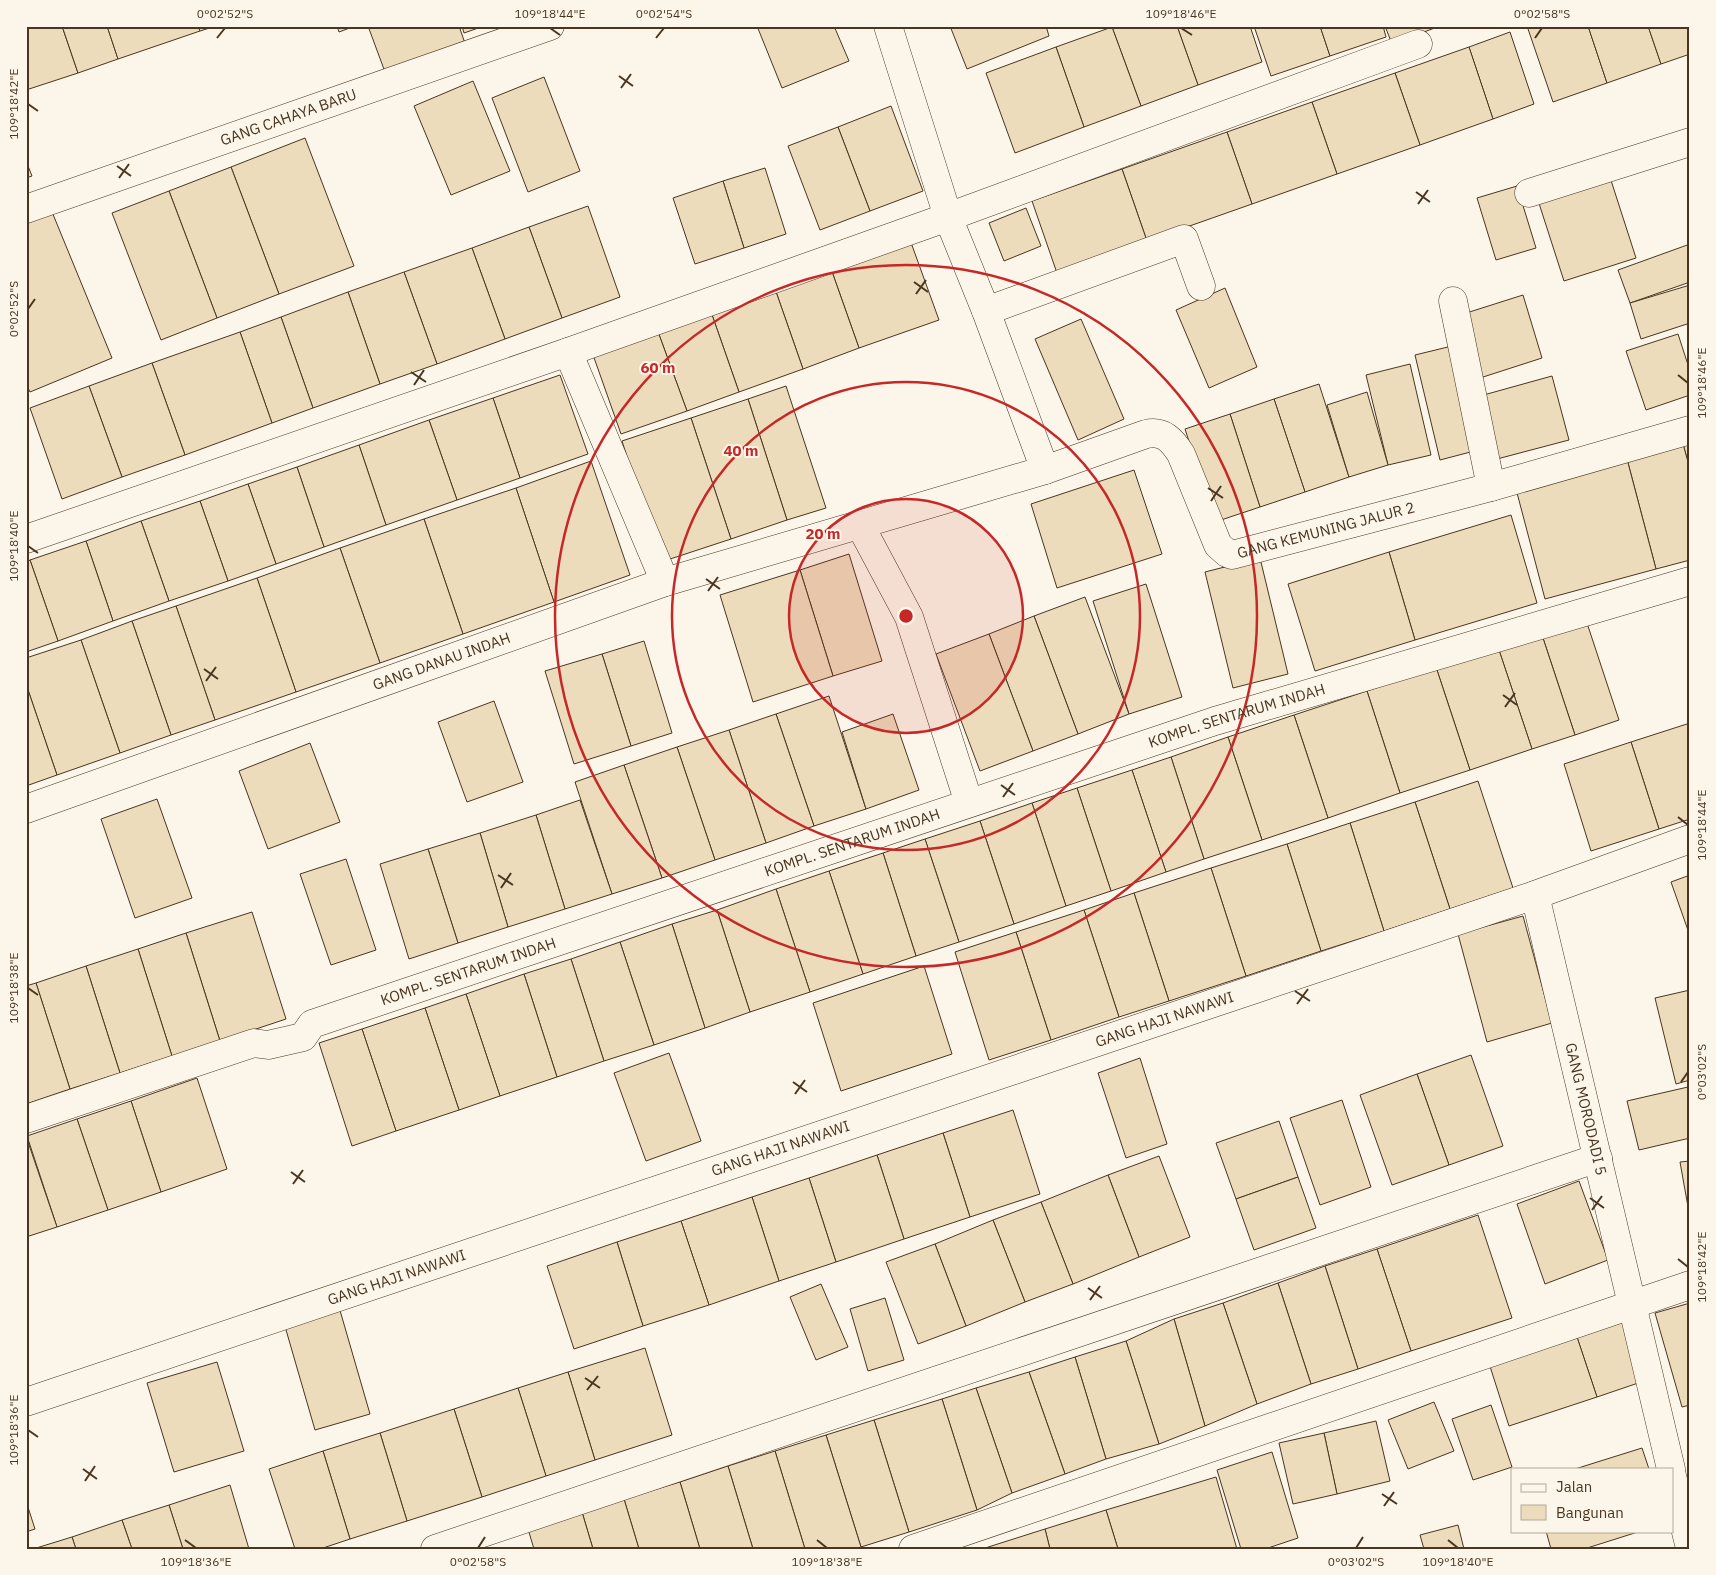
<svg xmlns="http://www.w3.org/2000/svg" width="1716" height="1575" viewBox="0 0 1716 1575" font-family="'IBM Plex Sans',sans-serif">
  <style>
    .building { fill: #ecdcbc; stroke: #4a3520 }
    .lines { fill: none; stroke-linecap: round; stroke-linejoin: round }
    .minor-casing { stroke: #4a3520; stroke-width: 29 }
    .minor { stroke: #fbf6e9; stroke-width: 28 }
    .ticks { fill: none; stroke: #4a3520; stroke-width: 2 }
    .ring { fill: none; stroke: #c62828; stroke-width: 2.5 }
    .labels { text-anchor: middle; stroke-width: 4; stroke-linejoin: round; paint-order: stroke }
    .street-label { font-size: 15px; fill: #4a3520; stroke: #fbf6e9 }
    .centre { fill: #c62828; stroke: #fbf6e9; stroke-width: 2.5 }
    .ring-label { font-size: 15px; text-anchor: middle; font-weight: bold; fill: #c62828; stroke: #fbf6e9; stroke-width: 4; stroke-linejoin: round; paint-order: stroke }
    .neatline { fill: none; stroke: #4a3520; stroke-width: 2 }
    .ticks-label { font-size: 12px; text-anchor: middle; fill: #4a3520 }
  </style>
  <rect width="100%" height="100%" fill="#fbf6e9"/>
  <g class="building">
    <path d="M26,26H62L78,73L26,90Z"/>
    <path d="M62,26H107L118,59L78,73Z"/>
    <path d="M107,26H198L200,31L118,59Z"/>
    <path d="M198,26H216L200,31Z"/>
    <path d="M337,26H355L339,32Z"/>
    <path d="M368,26H459L468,52L385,72Z"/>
    <path d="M462,26H484L464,33Z"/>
    <path d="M757,26H834L849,61L782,88Z"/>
    <path d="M950,26H1046L1049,36L967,69Z"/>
    <path d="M1177,26H1250L1262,62L1198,85Z"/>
    <path d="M1177,26L1198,85L1141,106L1112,27Z"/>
    <path d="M1254,26H1320L1330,56L1271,76Z"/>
    <path d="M1320,26H1383L1386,37L1330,56Z"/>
    <path d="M1385,26H1440L1392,44Z"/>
    <path d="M1527,26H1588L1607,83L1553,102Z"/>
    <path d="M1588,26H1648L1661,64L1607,83Z"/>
    <path d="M1648,26H1690V54L1661,64Z"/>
    <path d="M1112,27L1141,106L1084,127L1056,47Z"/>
    <path d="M1510,32L1534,104L1493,119L1469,47Z"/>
    <path d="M1056,47L1084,127L1015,153L986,73Z"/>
    <path d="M1469,47L1493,119L1420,145L1395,73Z"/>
    <path d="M1395,73L1420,145L1337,174L1312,102Z"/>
    <path d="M544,77L580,171L528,192L492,98Z"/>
    <path d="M473,81L510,171L451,195L414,106Z"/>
    <path d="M1312,102L1337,174L1252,204L1227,132Z"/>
    <path d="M891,106L923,191L870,211L838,127Z"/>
    <path d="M838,127L870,211L820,230L788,146Z"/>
    <path d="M1227,132L1252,204L1147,241L1122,169Z"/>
    <path d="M305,138L354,266L279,294L231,167Z"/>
    <path d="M26,161L32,176L26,178Z"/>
    <path d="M231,167L279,294L217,318L169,191Z"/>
    <path d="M765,168L786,234L744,248L723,181Z"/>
    <path d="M1122,169L1147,241L1057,273L1032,201Z"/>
    <path d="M1608,171L1636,258L1564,281L1536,194Z"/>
    <path d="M723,181L744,248L695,264L673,198Z"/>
    <path d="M1517,186L1536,248L1496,260L1477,198Z"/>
    <path d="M169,191L217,318L161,340L112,213Z"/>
    <path d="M588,206L620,297L562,318L529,227Z"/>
    <path d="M50,207L112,358L30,392L26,384V217Z"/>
    <path d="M1026,208L1041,246L1004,261L989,223Z"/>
    <path d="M529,227L562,318L505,339L472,248Z"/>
    <path d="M909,237L939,320L859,348L830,266Z"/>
    <path d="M1690,244V282L1630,303L1618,270Z"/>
    <path d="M472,248L505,339L437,364L404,272Z"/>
    <path d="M830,266L859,348L803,369L774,286Z"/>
    <path d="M404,272L437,364L380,384L348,292Z"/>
    <path d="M1690,285V323L1641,339L1630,303Z"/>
    <path d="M774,286L803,369L739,392L710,309Z"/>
    <path d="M1225,288L1257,367L1209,388L1176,310Z"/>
    <path d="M348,292L380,384L313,408L281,317Z"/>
    <path d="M1523,295L1542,358L1480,378L1460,315Z"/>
    <path d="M710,309L739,392L687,411L657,329Z"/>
    <path d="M281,317L313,408L272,423L240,332Z"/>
    <path d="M1081,319L1124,419L1078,440L1035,339Z"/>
    <path d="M657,329L687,411L621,434L592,352Z"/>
    <path d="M240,332L272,423L185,455L152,363Z"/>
    <path d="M1678,334L1690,371V395L1646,410L1626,351Z"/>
    <path d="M1452,346L1478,450L1440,460L1415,355Z"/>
    <path d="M152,363L185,455L122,477L89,386Z"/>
    <path d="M1410,364L1431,455L1388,465L1366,375Z"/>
    <path d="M560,375L588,454L520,478L493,398Z"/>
    <path d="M1552,376L1569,440L1497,459L1480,396Z"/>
    <path d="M1319,384L1349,477L1305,492L1274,399Z"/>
    <path d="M89,386L122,477L62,499L30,408Z"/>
    <path d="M786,386L826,508L787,520L748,399Z"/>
    <path d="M1367,392L1388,465L1349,477L1327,405Z"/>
    <path d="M493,398L520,478L457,500L429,420Z"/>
    <path d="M748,399L787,520L731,539L691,418Z"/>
    <path d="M1274,399L1305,492L1260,507L1230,414Z"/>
    <path d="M1230,414L1260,507L1215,522L1185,429Z"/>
    <path d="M691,418L731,539L661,562L622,441Z"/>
    <path d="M429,420L457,500L386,525L359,445Z"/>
    <path d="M1690,442V469L1683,444Z"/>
    <path d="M1683,444L1690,469V560L1656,569L1627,459Z"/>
    <path d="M359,445L386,525L324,547L297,467Z"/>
    <path d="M1627,459L1656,569L1545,599L1516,489Z"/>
    <path d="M591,461L630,575L554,602L516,488Z"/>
    <path d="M297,467L324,547L276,564L248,484Z"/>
    <path d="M1134,470L1162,554L1057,588L1031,504Z"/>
    <path d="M248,484L276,564L228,581L200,501Z"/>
    <path d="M516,488L554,602L463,634L424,519Z"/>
    <path d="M200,501L228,581L169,601L141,521Z"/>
    <path d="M1511,515L1537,603L1415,640L1389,552Z"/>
    <path d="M424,519L463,634L380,663L340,548Z"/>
    <path d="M141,521L169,601L113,621L86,541Z"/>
    <path d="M86,541L113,621L58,641L30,560Z"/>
    <path d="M340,548L380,663L296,692L257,578Z"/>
    <path d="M1389,552L1415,640L1315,671L1288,584Z"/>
    <path d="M849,554L882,661L833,676L800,570Z"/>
    <path d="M1260,558L1288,674L1233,688L1205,572Z"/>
    <path d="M30,560L58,641L26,652V562Z"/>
    <path d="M800,570L833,676L753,702L720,595Z"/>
    <path d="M257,578L296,692L215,720L176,606Z"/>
    <path d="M1146,584L1182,697L1129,714L1093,601Z"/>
    <path d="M1085,597L1129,714L1078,734L1034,616Z"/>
    <path d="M176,606L215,720L171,735L132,621Z"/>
    <path d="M1034,616L1078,734L1033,751L989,634Z"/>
    <path d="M1585,617L1619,720L1575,735L1541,632Z"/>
    <path d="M132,621L171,735L120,753L81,640Z"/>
    <path d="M1541,632L1575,735L1532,749L1498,647Z"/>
    <path d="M989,634L1033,751L980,771L936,654Z"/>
    <path d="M81,640L120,753L57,775L26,684V658Z"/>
    <path d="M644,641L672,733L631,746L602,654Z"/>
    <path d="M1498,647L1532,749L1470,770L1436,667Z"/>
    <path d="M602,654L631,746L574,764L545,671Z"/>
    <path d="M1436,667L1470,770L1400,793L1367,691Z"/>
    <path d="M26,684L57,775L26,786Z"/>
    <path d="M1367,691L1400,793L1328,818L1294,715Z"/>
    <path d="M829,696L866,809L814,826L776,714Z"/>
    <path d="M494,701L523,782L467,802L438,722Z"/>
    <path d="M776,714L814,826L766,843L729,730Z"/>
    <path d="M893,714L919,790L866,809L842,732Z"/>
    <path d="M1294,715L1328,818L1262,840L1228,737Z"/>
    <path d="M1690,723V819L1659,829L1631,742Z"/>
    <path d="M729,730L766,843L715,860L677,747Z"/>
    <path d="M1228,737L1262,840L1204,859L1171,757Z"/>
    <path d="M1631,742L1659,829L1591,851L1564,764Z"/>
    <path d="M310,743L340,822L268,849L239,771Z"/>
    <path d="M677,747L715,860L662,878L624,765Z"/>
    <path d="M1171,757L1204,859L1166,872L1132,770Z"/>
    <path d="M624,765L662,878L612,894L575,782Z"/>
    <path d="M1132,770L1166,872L1111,891L1077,788Z"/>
    <path d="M1478,781L1513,888L1450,909L1415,802Z"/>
    <path d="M1077,788L1111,891L1066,906L1032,803Z"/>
    <path d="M157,799L192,898L135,918L101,819Z"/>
    <path d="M580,800L612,894L565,909L536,815Z"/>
    <path d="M1415,802L1450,909L1384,931L1350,823Z"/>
    <path d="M1032,803L1066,906L1014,924L980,821Z"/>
    <path d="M536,815L565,909L508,927L480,833Z"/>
    <path d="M980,821L1014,924L959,942L925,839Z"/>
    <path d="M1350,823L1384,931L1321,951L1287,844Z"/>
    <path d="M480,833L508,927L458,943L428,849Z"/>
    <path d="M925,839L959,942L916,956L883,853Z"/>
    <path d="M1287,844L1321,951L1246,976L1211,868Z"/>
    <path d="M428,849L458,943L409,959L380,864Z"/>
    <path d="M883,853L916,956L863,974L829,871Z"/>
    <path d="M346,859L376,950L331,965L300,874Z"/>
    <path d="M1211,868L1246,976L1169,1001L1134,893Z"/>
    <path d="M829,871L863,974L810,992L776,889Z"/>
    <path d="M1690,875V936L1671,882Z"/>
    <path d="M776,889L810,992L750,1012L717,910Z"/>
    <path d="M1134,893L1169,1001L1119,1017L1084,910Z"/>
    <path d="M717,910L750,1012L705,1028L672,924Z"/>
    <path d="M1084,910L1119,1017L1051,1040L1016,932Z"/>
    <path d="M252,912L286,1019L220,1041L186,933Z"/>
    <path d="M1523,916L1552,1023L1487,1042L1458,934Z"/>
    <path d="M672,924L705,1028L654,1045L620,942Z"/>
    <path d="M1016,932L1051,1040L989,1060L955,952Z"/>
    <path d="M186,933L220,1041L172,1056L138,949Z"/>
    <path d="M620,942L654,1045L604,1061L571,959Z"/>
    <path d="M138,949L172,1056L120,1073L86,966Z"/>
    <path d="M571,959L604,1061L557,1077L524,974Z"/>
    <path d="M86,966L120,1073L70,1089L36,983Z"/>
    <path d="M924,966L952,1054L841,1091L813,1003Z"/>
    <path d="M524,974L557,1077L500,1096L466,994Z"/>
    <path d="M36,983L70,1089L26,1104V986Z"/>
    <path d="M1690,990V1080L1676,1084L1655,998Z"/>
    <path d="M466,994L500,1096L459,1110L425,1008Z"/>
    <path d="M425,1008L459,1110L396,1131L362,1029Z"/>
    <path d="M362,1029L396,1131L352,1146L319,1043Z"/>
    <path d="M669,1053L701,1141L646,1161L614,1073Z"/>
    <path d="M1471,1055L1503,1146L1449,1165L1417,1074Z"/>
    <path d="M1140,1058L1167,1144L1126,1158L1098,1073Z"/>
    <path d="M1417,1074L1449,1165L1392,1185L1360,1095Z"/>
    <path d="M197,1078L227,1169L161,1192L131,1101Z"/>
    <path d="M1688,1087L1690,1095V1138L1639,1150L1627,1101Z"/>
    <path d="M1342,1100L1371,1187L1320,1205L1290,1118Z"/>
    <path d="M131,1101L161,1192L108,1210L77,1119Z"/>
    <path d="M1013,1110L1040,1194L970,1217L943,1133Z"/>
    <path d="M77,1119L108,1210L57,1227L27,1136Z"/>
    <path d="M1279,1121L1298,1177L1236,1199L1216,1143Z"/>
    <path d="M943,1133L970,1217L904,1239L877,1155Z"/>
    <path d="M26,1136L57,1227L26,1237Z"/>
    <path d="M877,1155L904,1239L836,1262L809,1178Z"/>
    <path d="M1159,1156L1190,1237L1139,1257L1108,1175Z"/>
    <path d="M1690,1161V1218L1680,1162Z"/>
    <path d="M1108,1175L1139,1257L1073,1284L1041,1202Z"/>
    <path d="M1298,1177L1316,1228L1254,1250L1236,1199Z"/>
    <path d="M809,1178L836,1262L779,1281L752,1197Z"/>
    <path d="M1579,1181L1608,1260L1545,1284L1517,1204Z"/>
    <path d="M752,1197L779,1281L709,1305L681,1221Z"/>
    <path d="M1041,1202L1073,1284L1025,1302L993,1220Z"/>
    <path d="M1478,1215L1512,1318L1411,1351L1377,1249Z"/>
    <path d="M993,1220L1025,1302L966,1326L935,1244Z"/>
    <path d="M681,1221L709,1305L643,1326L617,1242Z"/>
    <path d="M617,1242L643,1326L574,1349L547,1266Z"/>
    <path d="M935,1244L966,1326L918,1344L886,1262Z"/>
    <path d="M1377,1249L1411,1351L1358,1369L1325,1266Z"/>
    <path d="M1325,1266L1358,1369L1311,1384L1278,1283Z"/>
    <path d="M1278,1283L1311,1384L1257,1404L1223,1303Z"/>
    <path d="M821,1284L848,1347L816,1360L790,1297Z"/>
    <path d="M885,1298L904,1360L868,1371L850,1309Z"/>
    <path d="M1223,1303L1257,1404L1205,1426L1174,1319Z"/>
    <path d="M1690,1303V1405L1682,1407L1655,1313Z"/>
    <path d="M339,1307L370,1414L315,1430L284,1323Z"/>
    <path d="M1625,1314L1647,1380L1597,1397L1575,1331Z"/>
    <path d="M1174,1319L1205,1426L1159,1444L1126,1341Z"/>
    <path d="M1575,1331L1597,1397L1509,1426L1488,1360Z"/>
    <path d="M1126,1341L1159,1444L1106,1459L1075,1357Z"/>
    <path d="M645,1348L672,1435L595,1460L568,1372Z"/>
    <path d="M1075,1357L1106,1459L1065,1474L1029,1372Z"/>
    <path d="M217,1362L244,1451L174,1472L147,1383Z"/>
    <path d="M568,1372L595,1460L546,1476L518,1388Z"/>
    <path d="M1029,1372L1065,1474L1012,1493L976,1388Z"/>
    <path d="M518,1388L546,1476L482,1497L454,1409Z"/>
    <path d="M976,1388L1012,1493L977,1510L942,1399Z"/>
    <path d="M942,1399L977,1510L909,1532L874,1420Z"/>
    <path d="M1434,1402L1454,1451L1408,1469L1388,1420Z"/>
    <path d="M1491,1405L1512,1467L1473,1480L1452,1419Z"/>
    <path d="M454,1409L482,1497L407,1521L380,1433Z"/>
    <path d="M874,1420L909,1532L861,1547L826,1435Z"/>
    <path d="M1376,1421L1390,1481L1337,1494L1324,1433Z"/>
    <path d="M380,1433L407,1521L350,1539L323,1451Z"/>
    <path d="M1324,1433L1337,1494L1293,1504L1279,1443Z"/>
    <path d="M826,1435L861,1547L855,1549H805L775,1451Z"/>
    <path d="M1642,1448L1649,1469H1575Z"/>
    <path d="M323,1451L350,1539L320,1549H295L269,1469Z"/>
    <path d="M775,1451L805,1549H753L728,1466Z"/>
    <path d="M1272,1452L1298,1538L1265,1549H1241L1217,1470Z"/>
    <path d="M728,1466L753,1549H700L680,1482Z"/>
    <path d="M1216,1477L1237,1549H1118L1106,1510Z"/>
    <path d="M680,1482L700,1549H639L624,1499Z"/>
    <path d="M230,1485L249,1549H183L169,1505Z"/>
    <path d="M624,1499L639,1549H593L582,1512Z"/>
    <path d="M26,1501L35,1529L26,1532Z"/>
    <path d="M169,1505L183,1549H132L122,1520Z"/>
    <path d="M1106,1510L1118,1549H1050L1045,1529Z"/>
    <path d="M582,1512L593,1549H534L528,1529Z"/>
    <path d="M122,1520L132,1549H76L72,1537Z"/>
    <path d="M1458,1525L1464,1549H1424L1420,1535Z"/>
    <path d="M1045,1529L1050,1549H982Z"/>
    <path d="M1546,1531H1641L1584,1549H1551Z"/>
    <path d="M72,1537L76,1549H33Z"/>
  </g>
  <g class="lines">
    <g class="minor-casing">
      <g id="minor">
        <path d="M888,26L948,217L986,311L1045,470"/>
        <path d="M1529,193L1690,142"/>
        <path id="s1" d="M26,209L550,26"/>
        <path d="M1453,301L1491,487"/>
        <path d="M986,311L1184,239L1201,286"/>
        <path d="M568,352L665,582"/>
        <path d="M860,525L909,617L969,803"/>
        <path d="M26,539L568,352L948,217L1418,44"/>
        <path id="s2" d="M26,809L665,582L1045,470L1146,434C1163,430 1172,440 1181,454L1218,545L1227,553L1232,555L1491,487L1690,430"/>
        <path id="s3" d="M1535,895L1671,1469"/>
        <path id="s4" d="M26,1119L254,1043L268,1045L303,1037L312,1024L1215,721L1690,581"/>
        <path id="s5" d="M26,1402L1535,895L1690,839"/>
        <path d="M1672,1476L1690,1548"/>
        <path d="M435,1549L1598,1158"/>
        <path d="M913,1549L1690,1285"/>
      </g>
    </g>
    <use href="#minor" class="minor"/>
  </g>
  <path class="ticks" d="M550,28L560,35M1181,28L1192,35M217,38L225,28M656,38L664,28M1535,38L1542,28M619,76L633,86M621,88L631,74M28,104L38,111M117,166L131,176M119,178L129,164M1416,192L1430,202M1418,204L1428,190M914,282L928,292M916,294L926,280M28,309L35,299M411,372L426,382M1678,375L1688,383M414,385L424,370M1208,488L1223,498M1211,501L1221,486M28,546L38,553M706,579L720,589M708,591L718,577M204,669L218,679M206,681L216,667M1503,695L1517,705M1505,707L1515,693M1001,785L1015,795M1003,797L1013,783M1678,817L1688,825M498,875L513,885M501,888L511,873M28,988L38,995M1295,991L1310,1001M1297,1004L1308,989M793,1082L807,1092M1681,1082L1688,1072M795,1094L805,1080M291,1172L305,1182M293,1184L303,1170M1590,1198L1604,1208M1592,1210L1602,1196M1678,1259L1688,1267M1088,1288L1102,1298M1090,1300L1100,1286M585,1378L600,1388M587,1390L598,1376M28,1430L38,1437M83,1469L97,1479M85,1481L95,1466M1382,1494L1397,1504M1384,1506L1394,1492M185,1540L196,1548M817,1540L827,1548M1448,1540L1458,1548M478,1548L485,1537M1356,1548L1363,1537"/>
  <circle cx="906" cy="616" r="117" fill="#c62828" fill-opacity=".12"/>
  <g class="ring">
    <circle cx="906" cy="616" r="117"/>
    <circle cx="906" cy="616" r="234"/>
    <circle cx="906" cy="616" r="351"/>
  </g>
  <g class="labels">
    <g class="street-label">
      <text dy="5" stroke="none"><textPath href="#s1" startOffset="278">GANG CAHAYA BARU</textPath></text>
      <text dy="5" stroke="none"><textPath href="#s2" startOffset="1438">GANG KEMUNING JALUR 2</textPath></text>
      <text dy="5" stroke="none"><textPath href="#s2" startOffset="441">GANG DANAU INDAH</textPath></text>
      <text dy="5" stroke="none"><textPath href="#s4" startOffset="1281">KOMPL. SENTARUM INDAH</textPath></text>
      <text dy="5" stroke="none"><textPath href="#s4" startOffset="876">KOMPL. SENTARUM INDAH</textPath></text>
      <text dy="5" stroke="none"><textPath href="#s4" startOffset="471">KOMPL. SENTARUM INDAH</textPath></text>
      <text dy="5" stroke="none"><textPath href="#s5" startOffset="1201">GANG HAJI NAWAWI</textPath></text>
      <text dy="5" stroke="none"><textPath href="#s3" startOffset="220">GANG MORODADI 5</textPath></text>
      <text dy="5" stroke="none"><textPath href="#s5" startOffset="796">GANG HAJI NAWAWI</textPath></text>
      <text dy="5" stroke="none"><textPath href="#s5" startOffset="391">GANG HAJI NAWAWI</textPath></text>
    </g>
  </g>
  <circle cx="906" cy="616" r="8" class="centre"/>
  <g class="ring-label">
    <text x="658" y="373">60 m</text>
    <text x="741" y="456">40 m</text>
    <text x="823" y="539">20 m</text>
  </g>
  <rect width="1716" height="1575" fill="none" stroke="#fbf6e9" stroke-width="55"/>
  <rect x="1511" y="1468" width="162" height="65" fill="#fbf6e9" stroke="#b4a999"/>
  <rect x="1521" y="1484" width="25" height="8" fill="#fbf6e9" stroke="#b4a999"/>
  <text x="1556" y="1492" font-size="15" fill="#4a3520">Jalan</text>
  <rect x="1521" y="1505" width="25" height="15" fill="#ecdcbc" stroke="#b4a999"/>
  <text x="1556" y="1518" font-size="15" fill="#4a3520">Bangunan</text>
  <rect x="28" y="28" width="1660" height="1520" class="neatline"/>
  <g class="ticks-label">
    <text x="225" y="18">0°02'52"S</text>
    <text x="550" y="18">109°18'44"E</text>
    <text x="664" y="18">0°02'54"S</text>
    <text x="1181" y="18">109°18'46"E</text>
    <text x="1542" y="18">0°02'58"S</text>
    <text transform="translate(14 104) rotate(-90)" y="4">109°18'42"E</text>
    <text transform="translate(14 309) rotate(-90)" y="4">0°02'52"S</text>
    <text transform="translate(1702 383) rotate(-90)" y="4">109°18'46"E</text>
    <text transform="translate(14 546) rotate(-90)" y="4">109°18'40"E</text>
    <text transform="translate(1702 825) rotate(-90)" y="4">109°18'44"E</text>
    <text transform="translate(14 988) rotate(-90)" y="4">109°18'38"E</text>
    <text transform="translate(1702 1072) rotate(-90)" y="4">0°03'02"S</text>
    <text transform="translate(1702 1267) rotate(-90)" y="4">109°18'42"E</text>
    <text transform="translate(14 1430) rotate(-90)" y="4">109°18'36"E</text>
    <text x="196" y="1566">109°18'36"E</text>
    <text x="478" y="1566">0°02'58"S</text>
    <text x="827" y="1566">109°18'38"E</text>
    <text x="1356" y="1566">0°03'02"S</text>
    <text x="1458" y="1566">109°18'40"E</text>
  </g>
</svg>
